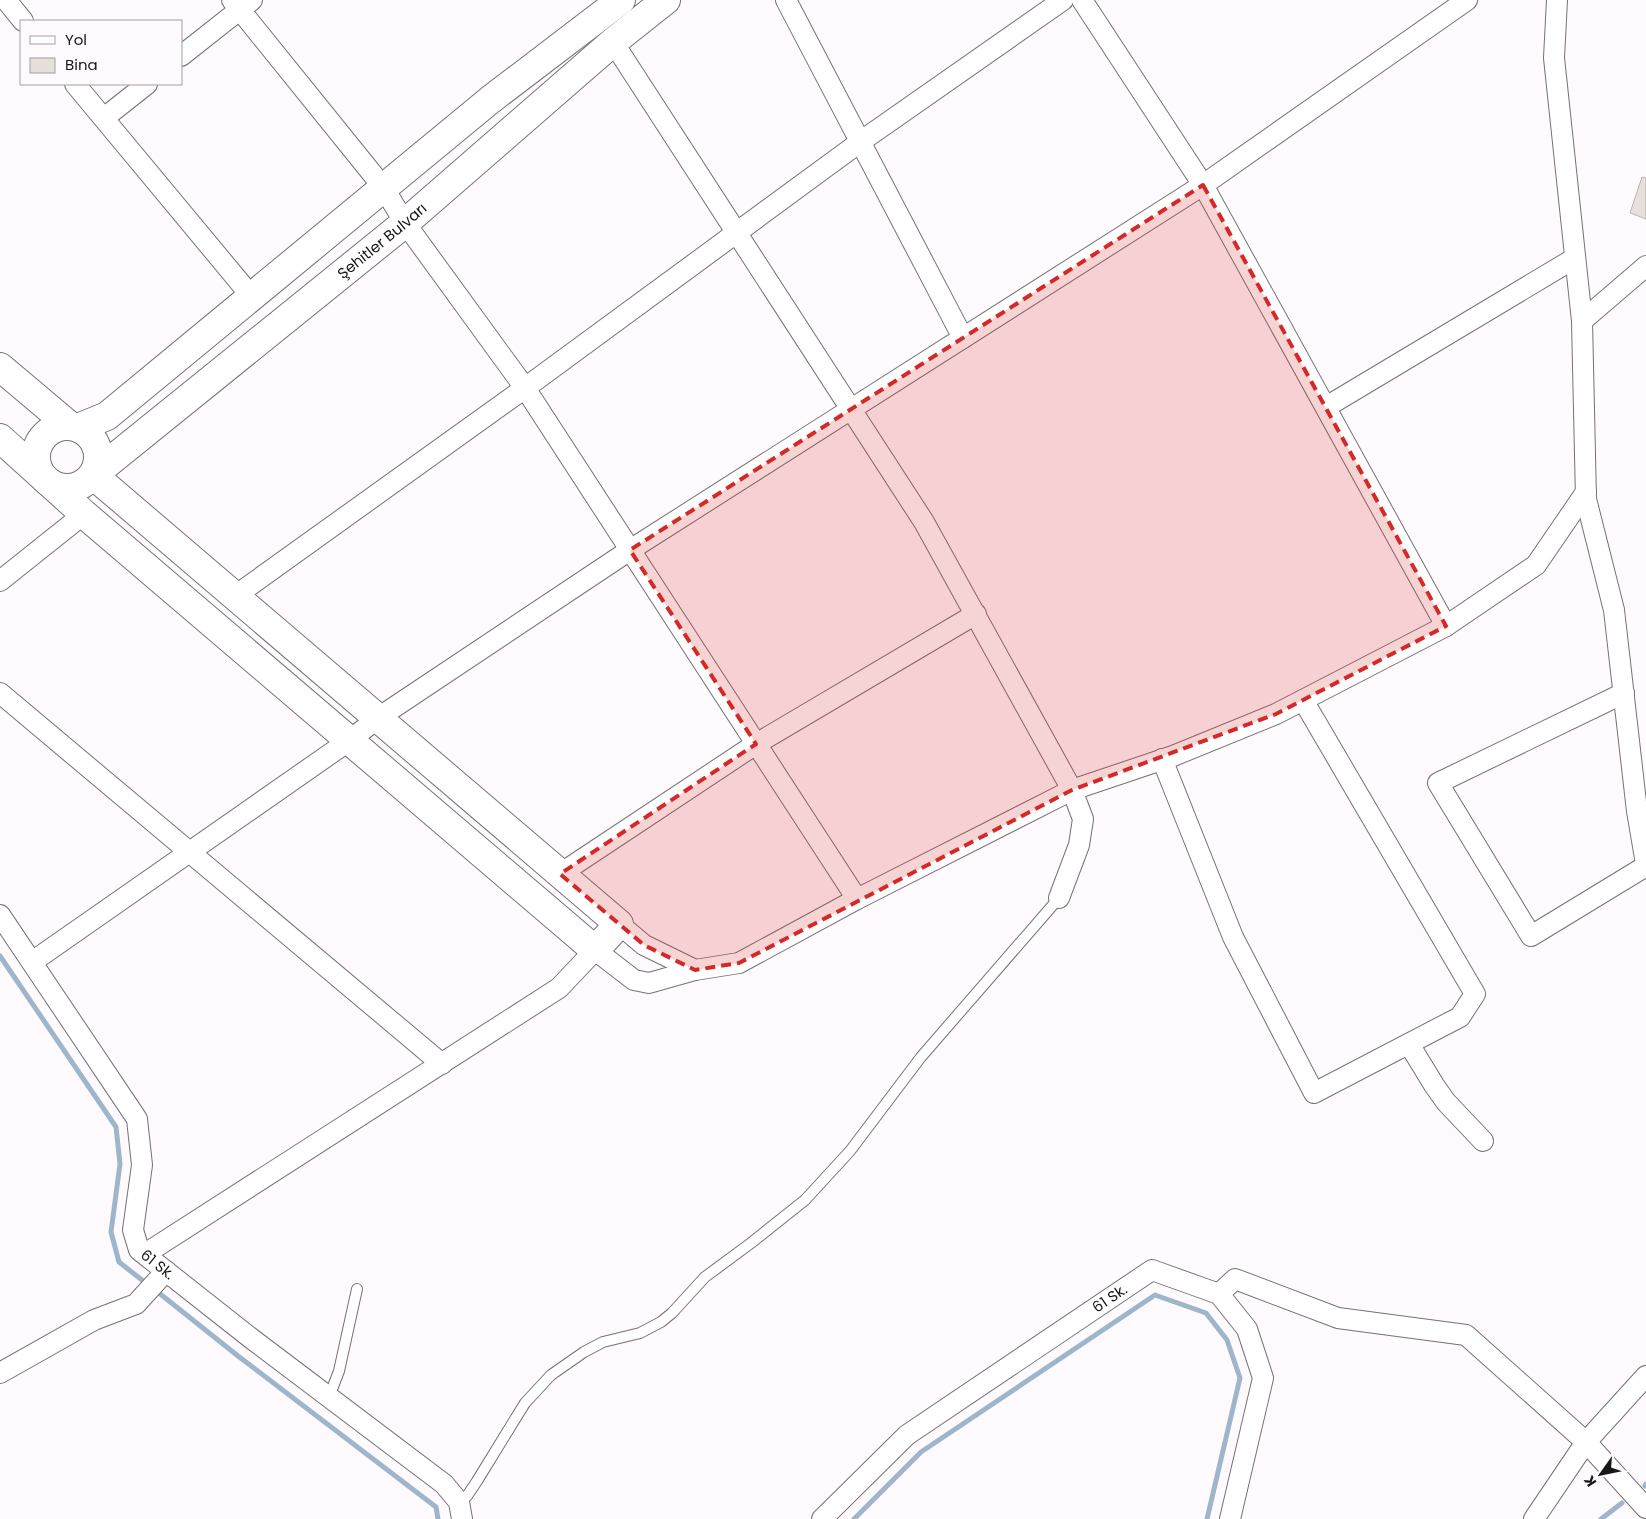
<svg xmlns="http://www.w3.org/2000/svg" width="1646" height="1519" viewBox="0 0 1646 1519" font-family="Poppins,sans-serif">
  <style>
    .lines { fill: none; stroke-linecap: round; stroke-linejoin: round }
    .stream { stroke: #9eb6cc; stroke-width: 5 }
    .building { fill: #e7dfda; stroke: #bbb3af }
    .lane-casing { stroke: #777176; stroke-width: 12 }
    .street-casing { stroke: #777176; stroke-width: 22 }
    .secondary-casing { stroke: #777176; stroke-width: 30 }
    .lane { stroke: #fff; stroke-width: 10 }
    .street { stroke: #fff; stroke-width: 20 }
    .secondary { stroke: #fff; stroke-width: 28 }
    .marked { fill: #d62828; fill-opacity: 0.2; stroke: #d62828; stroke-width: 4; stroke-dasharray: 10 6; stroke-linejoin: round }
    .labels { text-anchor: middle; stroke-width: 4.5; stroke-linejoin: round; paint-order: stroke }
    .street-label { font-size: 15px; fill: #181618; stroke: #fefafe }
  </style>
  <rect width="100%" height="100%" fill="#fefafe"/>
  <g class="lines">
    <g class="stream">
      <path d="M0,956L116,1127L120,1164L111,1232L119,1262L147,1284"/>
      <path d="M154,1289L238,1356L436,1507L438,1519"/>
      <path d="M1645,1486L1646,1484"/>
      <path d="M854,1519L921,1452L1155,1295L1206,1313L1227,1340L1240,1378L1207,1519"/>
      <path d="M1601,1519L1622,1503"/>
    </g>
  </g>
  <path class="building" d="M1642,177L1646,178V219L1630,213Z"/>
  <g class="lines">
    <g class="lane-casing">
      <g id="lane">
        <path d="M329,1397L339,1371L357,1289"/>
        <path d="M459,1502L467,1496L477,1481L525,1403L551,1375L584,1352L603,1342L640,1333L661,1322L672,1313L705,1277L751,1243L805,1200L850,1151L921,1057L1059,898"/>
      </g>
    </g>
    <g class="street-casing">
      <g id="street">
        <path d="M6,0L23,21"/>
        <path d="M232,0L383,187L405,223L525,388L857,899"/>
        <path d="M786,0L963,338"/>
        <path d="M1082,0L1203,185L1446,626"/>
        <path d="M1557,0L1554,58L1582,321L1586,499L1614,610L1637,811L1646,864"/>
        <path d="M613,42L924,522L1072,790L1083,819L1079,845L1059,898"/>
        <path d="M181,56L252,0"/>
        <path d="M75,84L252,297"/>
        <path d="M104,118L147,84"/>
        <path d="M1582,321L1646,266"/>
        <path d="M1326,407L1575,258"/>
        <path d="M0,581L84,514"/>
        <path d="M235,596L525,388L860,142L1063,0"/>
        <path d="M0,693L442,1064"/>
        <path d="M1624,693L1438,783L1531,936L1646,866"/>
        <path d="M1162,759L1233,937L1314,1093L1460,1017L1475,994L1303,700"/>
        <path d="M560,874L756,744L976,614"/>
        <path id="s1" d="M0,915L137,1119L142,1165L133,1230L139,1250L252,1339L444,1484L459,1502L462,1519"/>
        <path d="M619,924L644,945L695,970"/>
        <path d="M32,962L350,740L378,718L630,550L1203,185L1467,0"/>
        <path d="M1409,1044L1434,1085L1446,1102L1483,1141"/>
        <path d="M145,1254L559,988L595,950L634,980L649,983L695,970L739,963L857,899L1072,790L1173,756L1276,714L1446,626L1536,565L1586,492"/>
        <path d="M1219,1294L1235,1279L1338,1318L1466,1335L1586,1442L1646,1508"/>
        <path d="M0,1373L94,1320L136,1304L166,1271"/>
        <path id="s2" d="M822,1519L907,1435L1152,1270L1219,1294L1247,1329L1263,1378L1230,1519"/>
        <path d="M1534,1519L1586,1442L1646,1376"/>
      </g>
    </g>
    <g class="secondary-casing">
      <g id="secondary">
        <path d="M0,367L70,426"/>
        <circle cx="67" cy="457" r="31"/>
        <path d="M78,428L107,416L490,100L621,0"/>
        <path id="s3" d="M0,438L84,514L595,950L619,924L93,475L405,223L613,42L666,0"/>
      </g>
    </g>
    <use href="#lane" class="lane"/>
    <use href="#street" class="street"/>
    <use href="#secondary" class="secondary"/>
  </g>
  <path class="marked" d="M1203,185L1446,626L1276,714L1072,790L739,963L695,970L644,945L560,874L756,744L630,550Z"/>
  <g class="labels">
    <g class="street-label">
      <text dy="5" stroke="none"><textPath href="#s3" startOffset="1884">Şehitler Bulvarı</textPath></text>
      <text dy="5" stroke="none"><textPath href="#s1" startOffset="402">61 Sk.</textPath></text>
      <text dy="5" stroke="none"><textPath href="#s2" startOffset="364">61 Sk.</textPath></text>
    </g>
  </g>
  <rect x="20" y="20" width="162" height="65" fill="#fefafe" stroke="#a29fa2"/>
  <rect x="30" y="36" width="25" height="8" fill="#ffffff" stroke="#a29fa2"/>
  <text x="65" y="45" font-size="15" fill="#181618">Yol</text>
  <rect x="30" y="58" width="25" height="15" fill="#e7dfda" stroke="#a29fa2"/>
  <text x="65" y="70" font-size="15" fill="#181618">Bina</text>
  <g transform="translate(1601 1474) rotate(237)" stroke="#fefafe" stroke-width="4" paint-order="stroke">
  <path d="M0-4L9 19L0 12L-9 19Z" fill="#181618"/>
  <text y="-8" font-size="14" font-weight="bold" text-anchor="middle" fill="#181618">K</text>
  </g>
</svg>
